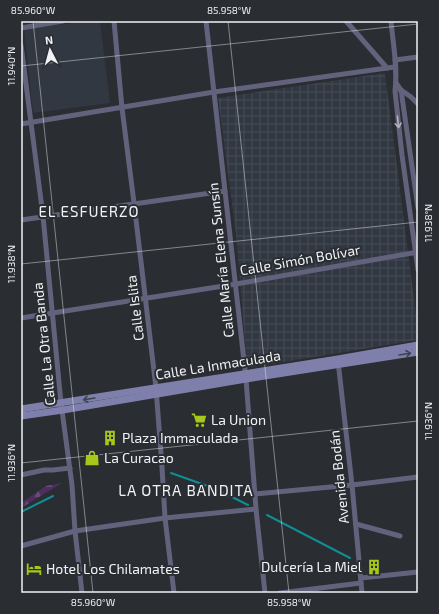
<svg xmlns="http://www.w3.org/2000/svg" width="439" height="614" viewBox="0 0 439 614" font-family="'Exo 2',sans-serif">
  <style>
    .built { fill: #313842 }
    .industrial { fill: url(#industrial-grid) }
    .forest { fill: url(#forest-firs) }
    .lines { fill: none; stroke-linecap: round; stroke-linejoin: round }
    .stream { stroke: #118d95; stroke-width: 2 }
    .minor { stroke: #62627d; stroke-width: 5 }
    .secondary { stroke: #7f7fab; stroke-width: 7 }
    .oneway { stroke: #b0b1bf }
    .oneway2 { stroke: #3f4250 }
    .ticks { fill: none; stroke: #f0f2f5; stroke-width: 1; stroke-opacity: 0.45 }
    .labels { text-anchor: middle; stroke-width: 4; stroke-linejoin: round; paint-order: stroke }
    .street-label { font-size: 14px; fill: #f0f2f5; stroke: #2a2d32 }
    .poi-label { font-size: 14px; fill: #f0f2f5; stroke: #2a2d32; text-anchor: start }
    .neighbourhood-label { font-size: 15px; letter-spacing: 1px; fill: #f0f2f5; stroke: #2a2d32 }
    .neatline { fill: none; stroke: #f0f2f5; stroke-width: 1.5 }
    .ticks-label { font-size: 10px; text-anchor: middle; fill: #f0f2f5 }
  </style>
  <defs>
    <pattern id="industrial-grid" width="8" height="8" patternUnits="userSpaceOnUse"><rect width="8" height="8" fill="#313842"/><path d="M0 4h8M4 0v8" fill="none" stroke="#454c55"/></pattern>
    <pattern id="forest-firs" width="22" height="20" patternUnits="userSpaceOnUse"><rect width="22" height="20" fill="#4d2e5f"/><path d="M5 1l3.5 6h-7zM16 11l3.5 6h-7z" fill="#674d77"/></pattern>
  </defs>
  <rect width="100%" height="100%" fill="#2a2d32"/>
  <path class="built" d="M88,21H100L110,103L33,113L24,29Z"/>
  <path class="industrial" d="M385,73L418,330V340L247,368L236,234L218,98Z"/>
  <path class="forest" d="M62,483L21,508V503L46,486Z"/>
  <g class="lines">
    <g class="stream">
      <path d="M171,473L216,489L248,505"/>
      <path d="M21,512L53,496"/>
      <path d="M267,515L350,558"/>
    </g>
    <g class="minor">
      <path d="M114,21L122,108L134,203L156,388L162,467L165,518L174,593"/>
      <path d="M206,21L246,379L256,509L265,593"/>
      <path d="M346,21L387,68"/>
      <path d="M391,21C393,44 398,68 395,91L402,155L418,270"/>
      <path d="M21,28L63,21"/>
      <path d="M21,45L43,216L61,403L72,485L75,531L82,593"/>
      <path d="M395,60L418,57"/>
      <path d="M396,83L401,90L418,208"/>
      <path d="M400,90H401L411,97L418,104"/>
      <path d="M21,124L214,92L387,68L395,67"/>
      <path d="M21,220L225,191"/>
      <path d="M21,318L236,284L418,252"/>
      <path d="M338,361L352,485L362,593"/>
      <path d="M21,475L44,470H53L70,468"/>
      <path d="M255,494L352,485L418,477"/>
      <path d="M356,524L400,536"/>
      <path d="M21,546L75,531L165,518L256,509"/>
      <path d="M361,578L418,572"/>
      <path d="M280,593L361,583"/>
    </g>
    <g class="secondary">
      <path d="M21,409L338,359L418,345"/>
      <path d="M21,416L63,410L246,379L418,352"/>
    </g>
  </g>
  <defs><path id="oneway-shaft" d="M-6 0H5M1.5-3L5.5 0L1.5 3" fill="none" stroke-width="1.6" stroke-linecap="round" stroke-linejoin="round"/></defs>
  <use class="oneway" href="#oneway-shaft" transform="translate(398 122) rotate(84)"/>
  <g class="oneway2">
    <use href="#oneway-shaft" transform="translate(405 354) rotate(-9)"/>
    <use href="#oneway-shaft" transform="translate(89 399) rotate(171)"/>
  </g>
  <path class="ticks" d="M33,21L93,593M228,21L289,593M21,66L418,24M21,264L418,222M21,463L418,421"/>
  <defs>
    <g id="supermarket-bare" transform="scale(1.2)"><path d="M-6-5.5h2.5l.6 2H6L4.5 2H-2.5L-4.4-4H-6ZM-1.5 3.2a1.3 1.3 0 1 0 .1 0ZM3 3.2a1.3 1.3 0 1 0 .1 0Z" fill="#a9c71a" stroke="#2a2d32" stroke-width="2.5" paint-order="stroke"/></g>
    <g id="building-bare" transform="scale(1.2)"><path d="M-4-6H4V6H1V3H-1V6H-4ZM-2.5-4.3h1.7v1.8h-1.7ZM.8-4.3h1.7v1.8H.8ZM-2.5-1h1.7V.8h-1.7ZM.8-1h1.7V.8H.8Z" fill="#a9c71a" stroke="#2a2d32" stroke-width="2.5" paint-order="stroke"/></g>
    <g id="shop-bare" transform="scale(1.2)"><path d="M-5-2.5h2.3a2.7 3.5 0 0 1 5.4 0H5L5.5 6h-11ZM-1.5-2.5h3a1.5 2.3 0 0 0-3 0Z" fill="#a9c71a" stroke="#2a2d32" stroke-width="2.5" paint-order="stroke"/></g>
    <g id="hotel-bare" transform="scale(1.2)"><path d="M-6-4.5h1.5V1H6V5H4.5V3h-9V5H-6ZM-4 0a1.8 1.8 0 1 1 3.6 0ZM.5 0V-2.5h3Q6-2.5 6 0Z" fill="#a9c71a" stroke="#2a2d32" stroke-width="2.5" paint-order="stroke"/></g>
  </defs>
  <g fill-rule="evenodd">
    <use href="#supermarket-bare" x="199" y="420"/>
    <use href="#building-bare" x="110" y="438"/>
    <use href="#shop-bare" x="92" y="458"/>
    <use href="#building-bare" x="374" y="567"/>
    <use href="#hotel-bare" x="34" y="569"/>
  </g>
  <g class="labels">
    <g class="street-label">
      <text transform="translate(221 260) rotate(-96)" y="5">Calle María Elena Sunsín</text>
      <text transform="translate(300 260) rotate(-10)" y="5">Calle Simón Bolívar</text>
      <text transform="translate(135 308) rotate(-97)" y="5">Calle Islita</text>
      <text transform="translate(44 344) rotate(-96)" y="5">Calle La Otra Banda</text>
      <text transform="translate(218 365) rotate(-9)" y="5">Calle La Inmaculada</text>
      <text transform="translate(339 477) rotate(-96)" y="5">Avenida Bodán</text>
    </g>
    <g class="poi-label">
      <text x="211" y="425">La Union</text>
      <text x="122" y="443">Plaza Immaculada</text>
      <text x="104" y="463">La Curacao</text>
      <text x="362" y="572" text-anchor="end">Dulcería La Miel</text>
      <text x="46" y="574">Hotel Los Chilamates</text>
    </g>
    <g class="neighbourhood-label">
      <text x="89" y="217">EL ESFUERZO</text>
      <text x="186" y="496">LA OTRA BANDITA</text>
    </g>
  </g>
  <rect width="439" height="614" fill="none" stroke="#2a2d32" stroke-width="44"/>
  <g transform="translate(50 50) rotate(354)" stroke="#2a2d32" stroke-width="3" paint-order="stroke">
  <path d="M0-3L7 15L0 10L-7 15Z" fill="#f0f2f5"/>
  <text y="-6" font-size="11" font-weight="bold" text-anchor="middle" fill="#f0f2f5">N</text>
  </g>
  <rect x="22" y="22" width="395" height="570" class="neatline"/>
  <g class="ticks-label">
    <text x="33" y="14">85.960°W</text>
    <text x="229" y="14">85.958°W</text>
    <text transform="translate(11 66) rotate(-90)" y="4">11.940°N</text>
    <text transform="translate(428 223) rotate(-90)" y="4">11.938°N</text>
    <text transform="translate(11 264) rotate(-90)" y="4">11.938°N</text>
    <text transform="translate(428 421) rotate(-90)" y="4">11.936°N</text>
    <text transform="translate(11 463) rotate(-90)" y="4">11.936°N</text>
    <text x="93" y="606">85.960°W</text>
    <text x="289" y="606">85.958°W</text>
  </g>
</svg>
